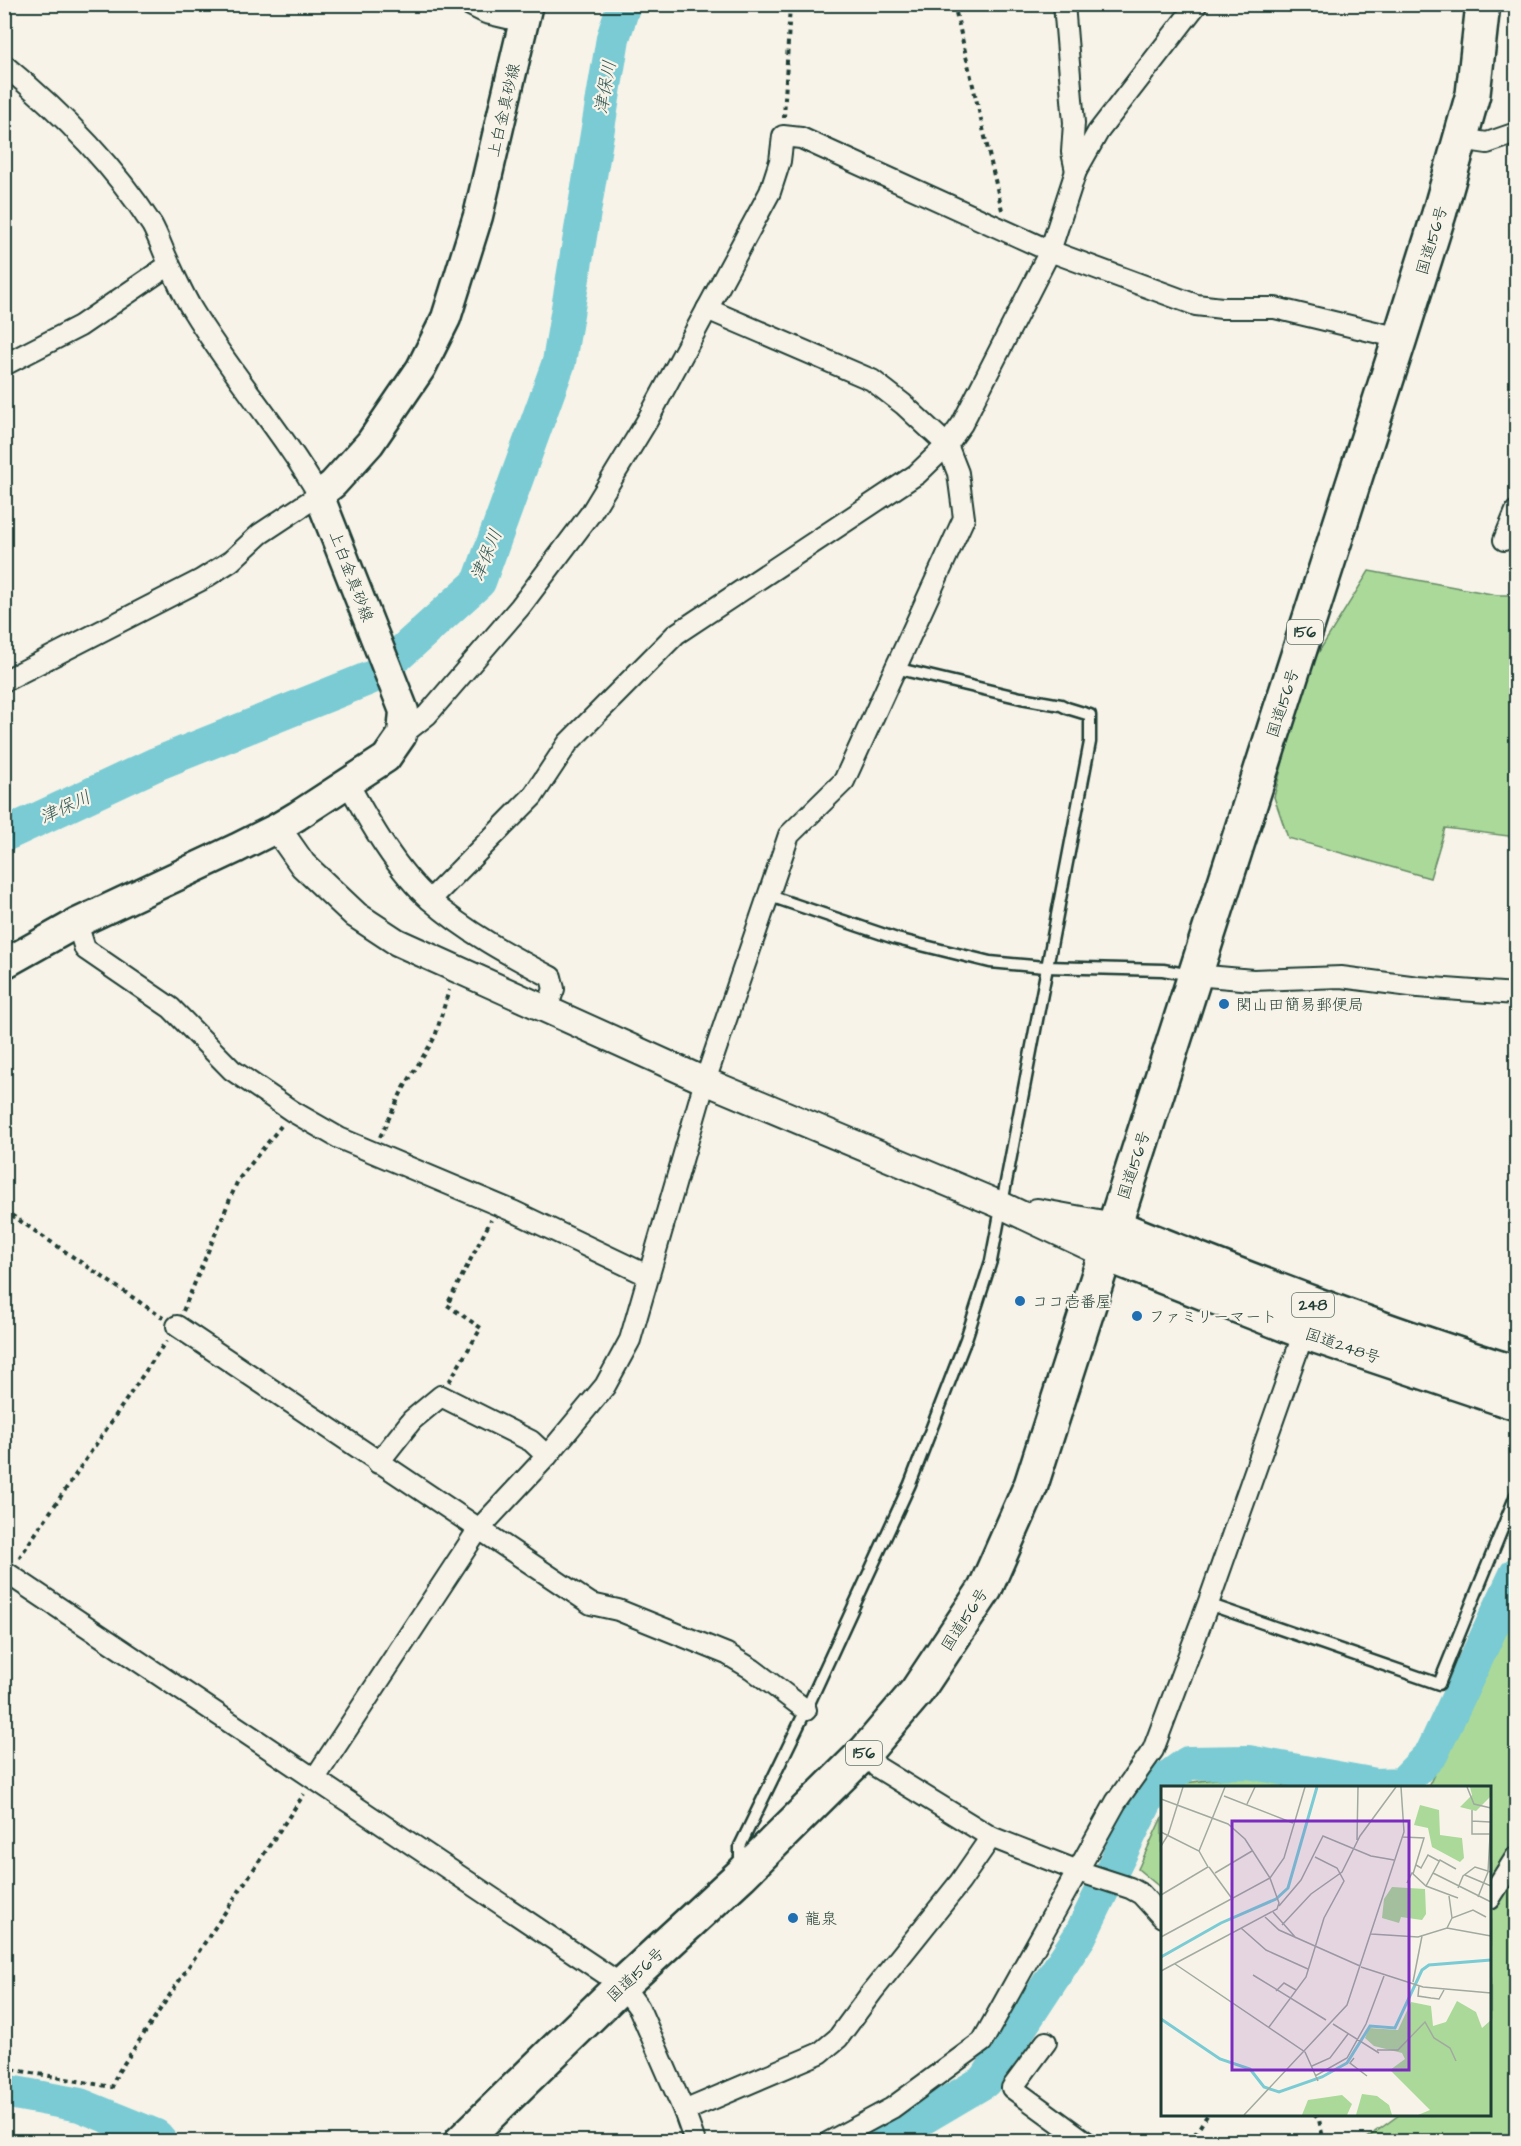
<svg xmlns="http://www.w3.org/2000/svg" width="1521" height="2146" viewBox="0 0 1521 2146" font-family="'Architects Daughter','Klee One',sans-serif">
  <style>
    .green { fill: #abd999; stroke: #658b66; stroke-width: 1.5 }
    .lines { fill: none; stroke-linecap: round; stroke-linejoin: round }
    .river { stroke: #7acbd4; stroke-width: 34 }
    .service-casing { stroke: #1f3d34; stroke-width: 15 }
    .minor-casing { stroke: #1f3d34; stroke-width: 24 }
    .tertiary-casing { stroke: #1f3d34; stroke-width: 30 }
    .secondary-casing { stroke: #1f3d34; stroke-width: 33 }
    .trunk-casing { stroke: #1f3d34; stroke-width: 38 }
    .path { stroke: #1f3d34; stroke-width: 4; stroke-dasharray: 4.5 4.5; stroke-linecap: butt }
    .service { stroke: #f7f3e8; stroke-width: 10 }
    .minor { stroke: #f7f3e8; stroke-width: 20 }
    .tertiary { stroke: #f7f3e8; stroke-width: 26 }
    .secondary { stroke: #f7f3e8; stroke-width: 28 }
    .trunk { stroke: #f7f3e8; stroke-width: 33 }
    .poi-dot { fill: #1f6fb2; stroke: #f7f3e8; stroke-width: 2 }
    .labels { text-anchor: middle; stroke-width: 4.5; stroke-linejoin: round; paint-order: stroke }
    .shield { fill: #f7f3e8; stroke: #60746a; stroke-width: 1.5 }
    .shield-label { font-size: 15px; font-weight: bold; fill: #1f3d34 }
    .street-label { font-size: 16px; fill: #1f3d34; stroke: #f7f3e8 }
    .poi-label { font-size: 16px; fill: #1f3d34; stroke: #f7f3e8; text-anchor: start }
    .water-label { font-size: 18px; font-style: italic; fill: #315954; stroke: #f7f3e8 }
    .inset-river { fill: none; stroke: #7acbd4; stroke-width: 3 }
    .inset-road { fill: none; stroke: #a1aaa0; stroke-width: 1.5 }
    .view { fill: #7b2cbf; fill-opacity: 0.15; stroke: #7b2cbf; stroke-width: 3 }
    .inset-edge { fill: none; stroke: #1f3d34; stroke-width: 3 }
  </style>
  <rect width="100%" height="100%" fill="#f7f3e8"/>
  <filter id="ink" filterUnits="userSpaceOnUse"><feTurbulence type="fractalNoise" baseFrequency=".0167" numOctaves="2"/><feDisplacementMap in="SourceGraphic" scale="12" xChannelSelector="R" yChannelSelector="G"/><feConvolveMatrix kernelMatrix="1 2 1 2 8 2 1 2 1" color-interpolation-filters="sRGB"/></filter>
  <g filter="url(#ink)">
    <g class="green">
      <path d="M1369,571L1497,595H1516V837L1445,828L1430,878L1288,838L1274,797L1305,674Z"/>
      <path d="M1516,1603V2141L1362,2142L1399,2115L1490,2114V1788L1428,1787Z"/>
      <path d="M1261,1773L1360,1787H1176L1178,1784Z"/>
      <path d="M1162,1817V1889L1138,1869Z"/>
    </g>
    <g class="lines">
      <g class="river">
        <path d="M4,835L156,764L375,676L479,582L559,362L613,38L624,4"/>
        <path d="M4,2091L80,2105L156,2136L161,2142"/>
        <path d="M882,2142L985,2081L1080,1936L1152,1789L1188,1763L1248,1762L1376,1785L1402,1784L1432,1753L1516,1574"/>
      </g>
      <g class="service-casing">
        <g id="service">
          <path d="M767,895L897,939L990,962L1045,967L1163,970L1191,975"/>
          <path d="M1208,1604L1439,1684L1516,1495"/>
          <path d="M740,1865V1846L806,1710L910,1484L966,1339L991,1261L1090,742V715L1067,708L1061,705L1021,698L895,668"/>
        </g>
      </g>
      <g class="minor-casing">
        <g id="minor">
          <path d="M468,4L486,13L524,22"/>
          <path d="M1064,4L1074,123L1072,152L1076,171"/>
          <path d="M4,65C61,112 112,163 152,225C158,236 162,248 167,259C175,276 183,295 193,311C232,375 282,431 319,495L260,534L231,561L201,580L4,681"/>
          <path d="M1460,139L1487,143L1516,133"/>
          <path d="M4,365L80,326L169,265"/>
          <path d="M1504,540L1516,511"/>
          <path d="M402,735L427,715L520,607L591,513L647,421L770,192L780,161L783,136L801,138L1050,251L1196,305L1222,308H1275L1400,338"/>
          <path d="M348,783C369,822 397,871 430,900C466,932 509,955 551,977L554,989L546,1010"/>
          <path d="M430,900L533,796L568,743L676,634L917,474L947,445L962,424L1050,251L1076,171L1098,132L1197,4"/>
          <path d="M77,923L85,949L171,1008L232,1070L292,1111L339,1138L515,1212L647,1275"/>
          <path d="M1195,975L1253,980L1341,977L1418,987L1516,994"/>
          <path d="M177,1326L591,1604L618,1610L727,1654L752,1669L806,1710"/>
          <path d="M378,1463L412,1420L441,1396L531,1441L547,1456"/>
          <path d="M4,1571L622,1985L639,2008L684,2111L695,2142"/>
          <path d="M866,1751L877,1767L991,1837L1078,1871L1130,1888L1141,1894L1162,1917"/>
          <path d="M315,1778L478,1530L547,1456L605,1386L630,1340L705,1081L789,835L844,781L964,518L958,473L947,445L903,404L872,380L707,309"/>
          <path d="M1490,1898L1516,1857"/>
          <path d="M1046,2042L1012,2088L1086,2142"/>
          <path d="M684,2111L820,2053L838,2038L872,1992L960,1882L991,1837"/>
          <path d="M829,2142L892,2108L982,2042L1116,1802L1153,1750L1208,1604L1304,1332"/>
        </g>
      </g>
      <g class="tertiary-casing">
        <g id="tertiary">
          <path d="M277,828L303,865L356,915L397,942L705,1081L1001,1205L1105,1254"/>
          <path d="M1037,1212L1114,1226"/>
        </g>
      </g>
      <g class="secondary-casing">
        <path id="secondary" d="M4,964L77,923L237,848L277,828L297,816L386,758L402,735L404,711L319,495L333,484L370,443L421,368L446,318L478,216L528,4"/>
      </g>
      <g class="trunk-casing">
        <g id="trunk">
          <path d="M1114,1226C1247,1279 1379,1331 1516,1373"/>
          <path d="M1105,1254L1304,1332L1516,1403"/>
          <path d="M461,2142L622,1985L741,1875L866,1751L917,1691L985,1589L1031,1485L1400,338L1439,214L1473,94L1483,4"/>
        </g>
      </g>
      <g class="path">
        <path d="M954,4L1002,210"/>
        <path d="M784,118L790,4"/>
        <path d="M380,1137L402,1091L435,1037L449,990"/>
        <path d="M4,1210L163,1318"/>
        <path d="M183,1311L238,1180L281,1126"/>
        <path d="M449,1382L481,1328L447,1305L491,1220"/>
        <path d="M19,1558L166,1341"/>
        <path d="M4,2068L112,2087L117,2074L304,1794"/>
        <path d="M1314,2114L1319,2120L1324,2142"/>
        <path d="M1190,2142L1208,2114"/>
      </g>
      <use href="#service" class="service"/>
      <use href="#minor" class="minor"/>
      <use href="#tertiary" class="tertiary"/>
      <use href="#secondary" class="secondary"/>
      <use href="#trunk" class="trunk"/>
    </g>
  </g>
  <g class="poi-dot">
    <circle cx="1224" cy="1004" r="6"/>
    <circle cx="1020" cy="1301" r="6"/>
    <circle cx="1137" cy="1316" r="6"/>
    <circle cx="793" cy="1918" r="6"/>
  </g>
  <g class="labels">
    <g class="shield">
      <rect x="1287" y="620" width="36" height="24" rx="4.5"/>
      <rect x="1292" y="1293" width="42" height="24" rx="4.5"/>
      <rect x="846" y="1741" width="36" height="24" rx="4.5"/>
    </g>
    <g class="shield-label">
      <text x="1305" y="637">156</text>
      <text x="1313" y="1310">248</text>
      <text x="864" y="1758">156</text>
    </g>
    <g class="street-label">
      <text transform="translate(503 110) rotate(-77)" y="6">上白金真砂線</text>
      <text transform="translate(1431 240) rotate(-73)" y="6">国道156号</text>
      <text transform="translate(352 576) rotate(69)" y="6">上白金真砂線</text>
      <text transform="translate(1282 703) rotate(-72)" y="6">国道156号</text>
      <text transform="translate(1133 1165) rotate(-72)" y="6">国道156号</text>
      <text transform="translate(1343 1345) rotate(19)" y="6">国道248号</text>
      <text transform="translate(964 1619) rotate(-57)" y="6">国道156号</text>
      <text transform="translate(635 1974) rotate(-43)" y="6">国道156号</text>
    </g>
    <g class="poi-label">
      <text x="1236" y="1010">関山田簡易郵便局</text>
      <text x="1032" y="1307">ココ壱番屋</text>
      <text x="1149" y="1322">ファミリーマート</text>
      <text x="805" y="1924">龍泉</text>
    </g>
    <g class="water-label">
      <text transform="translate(605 87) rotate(-80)" y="6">津保川</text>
      <text transform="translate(486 555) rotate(-67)" y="6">津保川</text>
      <text transform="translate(65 807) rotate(-25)" y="6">津保川</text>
    </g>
  </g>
  <g transform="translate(1161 1786)">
    <rect width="330" height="330" fill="#f7f3e8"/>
    <path d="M309,1H330V10L315,25L299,21L311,9ZM259,19L278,24L279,49L301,52L303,72L299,76L271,61L267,42L253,39ZM231,101L264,103L265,128L261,134L240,131L238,137L221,132L223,113ZM296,215L315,226L321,242L330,234V329H257L269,324L229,284L244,273L241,267L213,260L204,252L208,242L237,244L250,216L270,220L272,240L285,236ZM201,308L216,310L228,319L231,329H195ZM181,309L191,318L186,329H141L147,314Z" fill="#abd999"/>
    <path class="inset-river" d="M0,171L60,137L115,113L127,102L156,1M0,233L59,273L89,283L103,301L118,306L161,291L186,277L209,240L234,242L261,184L268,179L330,174"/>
    <path class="inset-road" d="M306,1L313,18L330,22M63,10L132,37M0,13L67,38L84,53L109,92L0,151M86,18L94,1M311,24V48H329M311,35L329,36M0,46L38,65L47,81L0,109M242,51L263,52L252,88M196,54L197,1M0,60L7,49L22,1M38,65L64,1M255,79L260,82L267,69L278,75M48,81L72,114M54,87L91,65M272,87L330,116M304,89L330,100M246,97L251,87L265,100L297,112M265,100L279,74L295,83M297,102L302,90L314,81L330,86M288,110L291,132M317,111L327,86L330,32M118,120L140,94L162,50L210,70L233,74M112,126L135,152M104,131L118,144L199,180M121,139L150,108L181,86L199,50L235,1M80,142L105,164L147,183M286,142L291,132L312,124L325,131M210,148L257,151L286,142L330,150M14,178L144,266L157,295M200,181L262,201L330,207M0,185L116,123L118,117L109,92L123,72L144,1M92,189L165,234M252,196L261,150M258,200L257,210L270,212L278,213L283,204M115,205L123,197L135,204M172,238L218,267M108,241L145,191L163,132L183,95L176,82L154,71M216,264H237L264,236L273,252L289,262L295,275M193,272L189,277L206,290M151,280L169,272L187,248M154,290L186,272L205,238L223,190M83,329L186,219L243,46L240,1"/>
    <path class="view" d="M71,35H248V284H71Z"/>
    <rect width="330" height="330" class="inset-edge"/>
  </g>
  <rect width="1521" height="2146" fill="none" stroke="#f7f3e8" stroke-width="24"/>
  <rect x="12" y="12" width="1497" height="2122" fill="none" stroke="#1f3d34" stroke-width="2" filter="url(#ink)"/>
</svg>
